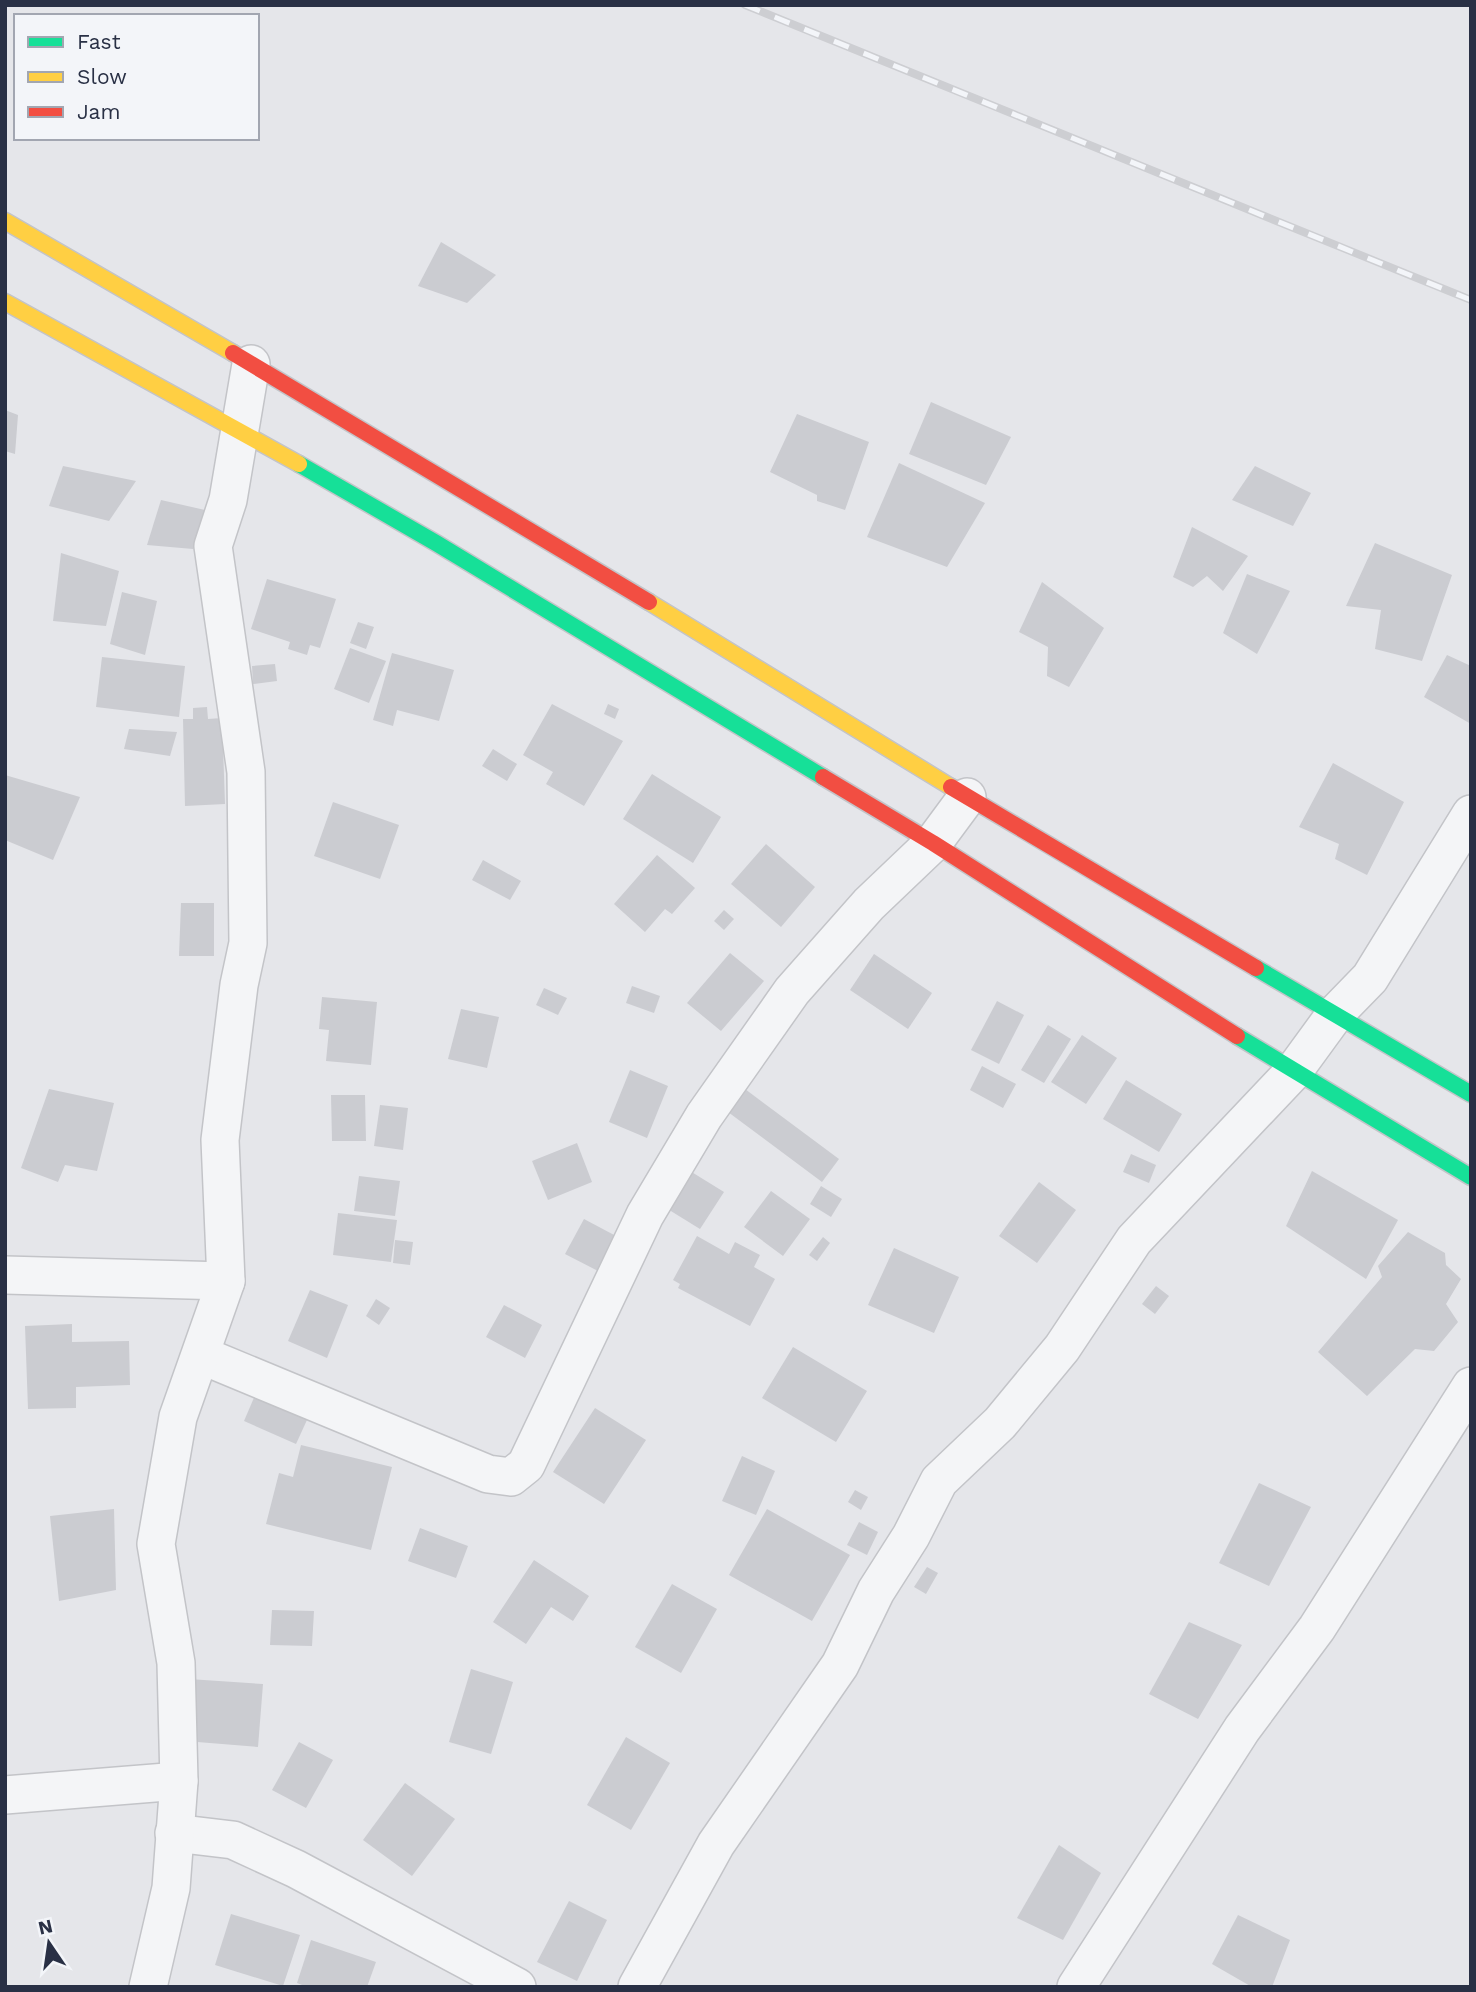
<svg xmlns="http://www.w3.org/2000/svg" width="1476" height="1992" viewBox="0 0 1476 1992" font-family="'Work Sans',sans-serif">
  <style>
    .building { fill: #cbccd1 }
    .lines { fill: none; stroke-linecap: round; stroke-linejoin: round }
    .street-casing { stroke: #c3c4c8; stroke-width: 40 }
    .fast-casing { stroke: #c3c4c8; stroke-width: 19 }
    .slow-casing { stroke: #c3c4c8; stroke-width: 19 }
    .jam-casing { stroke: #c3c4c8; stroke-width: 19 }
    .street { stroke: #f4f5f7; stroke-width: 37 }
    .fast { stroke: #16e098; stroke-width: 16 }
    .slow { stroke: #ffcf43; stroke-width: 16 }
    .jam { stroke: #f24e42; stroke-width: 16 }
    .rail-casing { stroke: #cdced2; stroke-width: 8 }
    .rail { stroke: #f3f5f9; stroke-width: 5; stroke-dasharray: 16; stroke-linecap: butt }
  </style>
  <rect width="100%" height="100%" fill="#e5e6ea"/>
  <g class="building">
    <path d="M441,242L496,275L467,303L418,286Z"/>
    <path d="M931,402L1011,437L986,485L909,454Z"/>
    <path d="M5,410L18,415L15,454L5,451Z"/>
    <path d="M797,414L869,442L845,510L817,501V495L770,472Z"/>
    <path d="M899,463L985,503L947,567L867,537Z"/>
    <path d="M63,466L136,481L109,521L49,506Z"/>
    <path d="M1255,466L1311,493L1293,526L1232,500Z"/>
    <path d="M161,500L205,510L193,549L147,545Z"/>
    <path d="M1192,527L1248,556L1223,591L1207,576L1193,587L1173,577Z"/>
    <path d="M1375,543L1452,575L1422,661L1375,649L1381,610L1346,606Z"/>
    <path d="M61,553L119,571L106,626L53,621Z"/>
    <path d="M1247,574L1290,591L1257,654L1223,633Z"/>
    <path d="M267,579L336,599L320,648L310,645L307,655L288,649L290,642L251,629Z"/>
    <path d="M1042,582L1104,628L1069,687L1047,676L1048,647L1019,632Z"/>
    <path d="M122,592L157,601L145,655L110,644Z"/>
    <path d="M358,622L374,627L366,649L350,643Z"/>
    <path d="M350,648L386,661L369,703L334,689Z"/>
    <path d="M392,653L454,670L439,721L397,710L393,726L373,720Z"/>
    <path d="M1447,655L1471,666V724L1424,697Z"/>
    <path d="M102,657L185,666L179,717L96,707Z"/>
    <path d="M275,664L277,681L253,684L252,666Z"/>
    <path d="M552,704L623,741L584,806L546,784L553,772L523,755Z"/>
    <path d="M608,704L619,709L615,719L604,714Z"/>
    <path d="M207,707L208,719L222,718L225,804L185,806L183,719H193V708Z"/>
    <path d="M129,729L177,732L170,756L124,749Z"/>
    <path d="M493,749L517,764L507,781L482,766Z"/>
    <path d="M1333,763L1404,802L1367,875L1335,859L1339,844L1299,827Z"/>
    <path d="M652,774L721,817L693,863L623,819Z"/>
    <path d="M5,775L80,797L53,860L5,840Z"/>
    <path d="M333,802L399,825L380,879L314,856Z"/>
    <path d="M766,844L815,887L781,927L731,884Z"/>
    <path d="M657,855L695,888L672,914L665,909L645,932L614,904Z"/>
    <path d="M483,860L521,881L510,900L472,880Z"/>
    <path d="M181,903H214V956H179Z"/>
    <path d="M724,910L734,919L724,930L714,921Z"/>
    <path d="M730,953L764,981L721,1031L687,1003Z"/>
    <path d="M874,954L932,993L908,1029L850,990Z"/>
    <path d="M632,986L660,996L654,1013L626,1003Z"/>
    <path d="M544,988L567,998L558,1015L536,1005Z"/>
    <path d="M322,997L377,1002L371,1065L326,1061L329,1030L319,1029Z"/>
    <path d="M997,1001L1024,1015L999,1064L971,1050Z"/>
    <path d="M461,1009L499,1017L487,1068L448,1059Z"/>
    <path d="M1048,1025L1071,1039L1044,1083L1021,1070Z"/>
    <path d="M1082,1035L1117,1058L1086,1104L1051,1082Z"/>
    <path d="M982,1066L1016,1084L1003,1108L970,1090Z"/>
    <path d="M630,1070L668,1086L647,1138L609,1122Z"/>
    <path d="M1126,1080L1182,1114L1159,1152L1103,1119Z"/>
    <path d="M49,1089L114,1103L97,1171L65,1165L58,1182L21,1168Z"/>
    <path d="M745,1089L839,1159L822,1182L728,1112Z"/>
    <path d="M331,1095H365L366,1141H332Z"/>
    <path d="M380,1105L408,1108L403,1150L374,1146Z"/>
    <path d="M577,1143L592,1182L548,1200L532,1161Z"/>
    <path d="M1131,1154L1156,1165L1149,1183L1123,1172Z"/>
    <path d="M690,1171L724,1192L700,1229L666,1208Z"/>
    <path d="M1312,1171L1398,1220L1366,1279L1286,1226Z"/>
    <path d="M359,1176L400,1181L395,1216L354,1211Z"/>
    <path d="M1039,1182L1076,1210L1037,1263L999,1236Z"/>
    <path d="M821,1186L842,1199L831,1217L810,1204Z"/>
    <path d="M771,1191L810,1219L783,1256L744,1227Z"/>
    <path d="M338,1213L397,1220L391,1262L333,1255Z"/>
    <path d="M584,1219L616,1236L598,1271L565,1254Z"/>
    <path d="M1408,1232L1445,1253L1446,1265L1461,1279L1446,1304L1458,1322L1434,1351L1415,1349L1367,1396L1318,1352L1382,1277L1378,1266Z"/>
    <path d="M697,1236L729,1254L735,1242L760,1255L754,1267L775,1279L750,1326L678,1288L680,1284L673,1280Z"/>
    <path d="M823,1237L830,1243L817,1261L809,1255Z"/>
    <path d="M395,1240L413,1242L410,1265L393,1263Z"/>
    <path d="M894,1248L959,1277L934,1333L868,1305Z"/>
    <path d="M1156,1286L1169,1296L1155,1314L1142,1304Z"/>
    <path d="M310,1290L348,1305L327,1358L288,1341Z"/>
    <path d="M376,1299L390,1308L379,1325L366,1316Z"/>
    <path d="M504,1305L542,1325L525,1358L486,1337Z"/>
    <path d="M72,1324V1342L129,1341L130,1385L76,1387V1408L28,1409L25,1326Z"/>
    <path d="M793,1347L867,1391L836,1442L762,1398Z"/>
    <path d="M259,1386L312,1409L296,1444L244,1421Z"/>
    <path d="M595,1408L646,1440L604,1504L553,1472Z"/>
    <path d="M301,1445L392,1467L371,1550L266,1524L279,1473L293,1477Z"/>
    <path d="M742,1456L775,1471L756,1515L722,1501Z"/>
    <path d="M1259,1483L1311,1507L1269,1586L1219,1563Z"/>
    <path d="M855,1490L868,1497L861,1510L848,1502Z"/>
    <path d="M114,1509L116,1590L59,1601L50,1516Z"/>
    <path d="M767,1509L850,1555L812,1621L729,1575Z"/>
    <path d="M859,1522L878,1532L867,1555L847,1545Z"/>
    <path d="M420,1528L468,1546L456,1578L408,1561Z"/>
    <path d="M534,1560L589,1596L573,1621L551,1607L526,1644L493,1622Z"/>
    <path d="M927,1567L938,1573L926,1594L914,1587Z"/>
    <path d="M672,1584L717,1609L681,1673L635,1647Z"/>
    <path d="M272,1610L314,1611L312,1646L270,1645Z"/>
    <path d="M1189,1622L1242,1645L1198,1719L1149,1694Z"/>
    <path d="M471,1669L513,1682L491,1754L449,1742Z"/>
    <path d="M189,1679L263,1684L258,1747L185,1741Z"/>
    <path d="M626,1737L670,1763L631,1830L587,1805Z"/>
    <path d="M299,1742L333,1760L306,1808L272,1790Z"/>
    <path d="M405,1783L455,1819L412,1876L363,1840Z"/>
    <path d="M1059,1845L1101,1873L1063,1940L1017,1918Z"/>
    <path d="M569,1901L607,1920L577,1981L537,1962Z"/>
    <path d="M231,1914L300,1935L283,1986L215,1965Z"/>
    <path d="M1238,1915L1290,1940L1272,1987H1252L1212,1964Z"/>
    <path d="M311,1940L376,1962L367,1987H307L297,1983Z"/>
  </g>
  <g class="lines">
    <g class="street-casing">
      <g id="street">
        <path d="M5,1275L226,1281"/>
        <path d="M201,1355L488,1474L511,1477L526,1465L645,1215L704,1116L792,991L869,904L933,843L967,797"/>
        <path d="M5,1795L179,1781"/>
        <path d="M174,1833L233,1840L296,1869L517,1987"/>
        <path d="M148,1987L171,1888L179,1781L176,1663L156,1544L178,1417L226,1281L220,1140L239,985L248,943L246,772L213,546L228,500L251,364"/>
        <path d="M637,1987L716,1844L840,1665L876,1591L911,1536L939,1481L1000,1423L1062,1348L1134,1240L1293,1072L1336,1013L1370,978L1471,814"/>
        <path d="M1076,1987L1242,1729L1317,1628L1471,1386"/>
      </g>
    </g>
    <g class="fast-casing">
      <g id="fast">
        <path d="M299,464L436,543L823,777"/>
        <path d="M1256,968L1471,1094"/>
        <path d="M1237,1036L1471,1177"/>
      </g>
    </g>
    <g class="slow-casing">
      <g id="slow">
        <path d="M5,221L233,353"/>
        <path d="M5,302L299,464"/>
        <path d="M649,602L951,787"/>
      </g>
    </g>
    <g class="jam-casing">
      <g id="jam">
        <path d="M233,353L649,602"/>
        <path d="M823,777L933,843L1237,1036"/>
        <path d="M951,787L1256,968"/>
      </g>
    </g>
    <use href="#street" class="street"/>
    <use href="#fast" class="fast"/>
    <use href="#slow" class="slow"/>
    <use href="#jam" class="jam"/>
    <g class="rail-casing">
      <path id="rail" d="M745,5L1471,300"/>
    </g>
    <use href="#rail" class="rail"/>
  </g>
  <rect width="1476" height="1992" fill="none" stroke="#293045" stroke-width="14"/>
  <rect x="14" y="14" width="245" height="126" fill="#f3f5f9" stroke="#a2a6b1" stroke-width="2"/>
  <rect x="28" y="37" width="35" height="10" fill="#16e098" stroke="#a2a6b1" stroke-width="2"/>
  <text x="77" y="49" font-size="21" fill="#293045">Fast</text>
  <rect x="28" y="72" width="35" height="10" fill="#ffcf43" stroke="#a2a6b1" stroke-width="2"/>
  <text x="77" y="84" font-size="21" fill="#293045">Slow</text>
  <rect x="28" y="107" width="35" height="10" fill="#f24e42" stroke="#a2a6b1" stroke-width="2"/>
  <text x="77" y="119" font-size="21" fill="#293045">Jam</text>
  <g transform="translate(49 1943) rotate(347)" stroke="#f3f5f9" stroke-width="5" paint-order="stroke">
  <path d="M0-5L12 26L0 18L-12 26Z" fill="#293045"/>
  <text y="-10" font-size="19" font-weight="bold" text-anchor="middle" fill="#293045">N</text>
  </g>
</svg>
